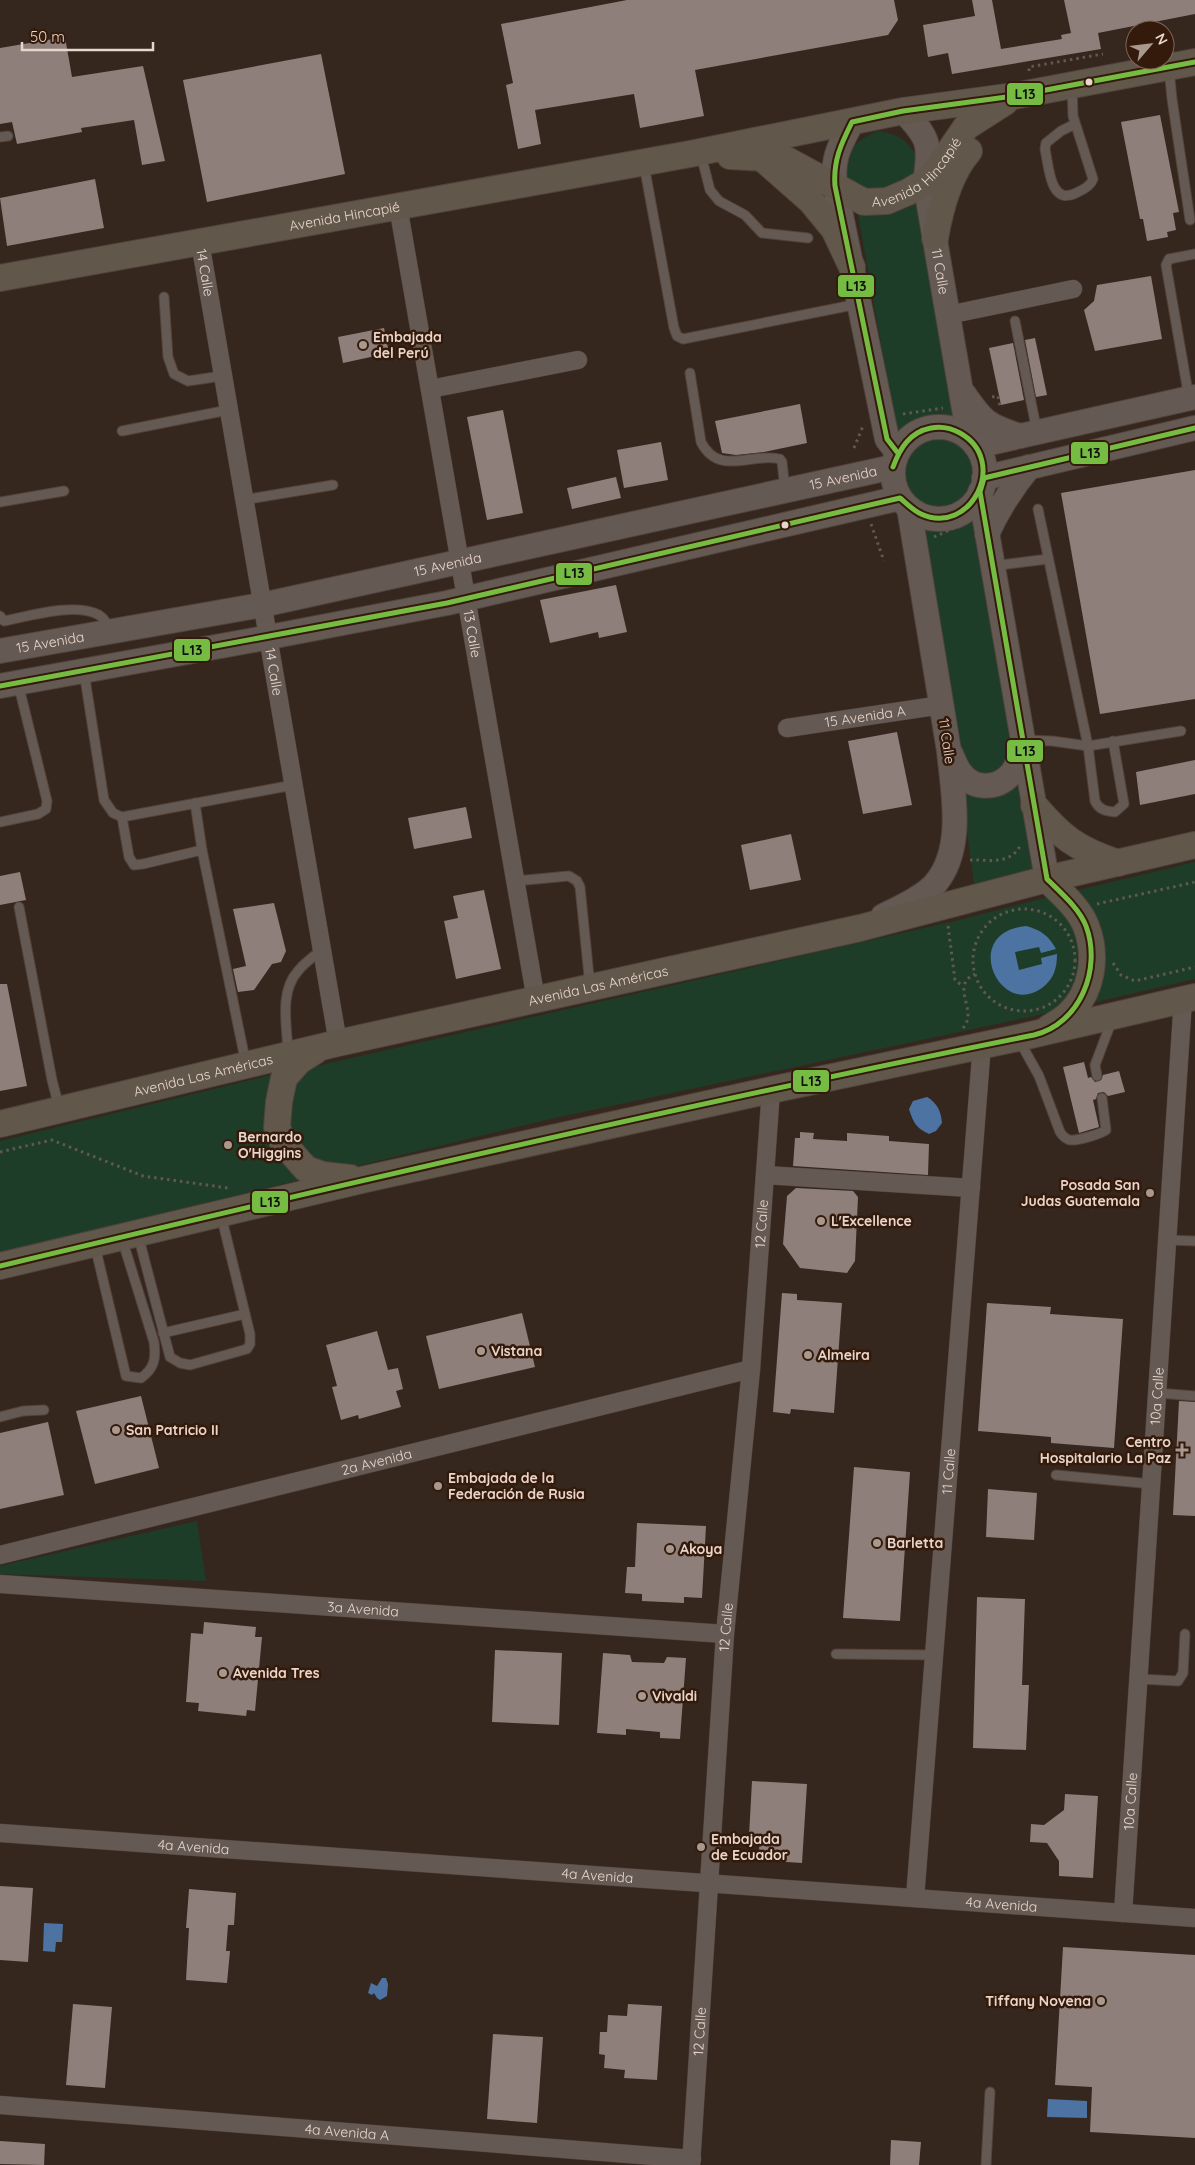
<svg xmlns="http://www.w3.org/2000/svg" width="1195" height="2165" viewBox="0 0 1195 2165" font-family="Quicksand,sans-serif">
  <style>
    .green { fill: #1d3d29 }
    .water { fill: #4d73a2 }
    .building { fill: #8e7f7a }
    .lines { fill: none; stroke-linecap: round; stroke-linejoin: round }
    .lane-casing { stroke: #51433c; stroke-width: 11 }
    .street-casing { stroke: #51433c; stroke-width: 19 }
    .secondary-casing { stroke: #51433c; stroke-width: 26 }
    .primary-casing { stroke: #51433c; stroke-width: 28 }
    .path { stroke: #625751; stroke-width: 3; stroke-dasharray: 2.5 4; stroke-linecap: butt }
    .lane { stroke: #655a53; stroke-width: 9 }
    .street { stroke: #655a53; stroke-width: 18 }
    .secondary { stroke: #655a53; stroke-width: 24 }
    .primary { stroke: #62574b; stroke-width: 26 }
    .bus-1-casing { stroke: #341a0a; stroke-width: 9 }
    .bus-1 { stroke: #76bc43; stroke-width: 5 }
    .bus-dot { fill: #e8d5cb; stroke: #341a0a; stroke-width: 2 }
    .poi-dot { fill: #a9988e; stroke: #341a0a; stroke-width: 2 }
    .labels { text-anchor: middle; stroke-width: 5; stroke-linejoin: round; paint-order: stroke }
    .street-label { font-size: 14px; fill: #e8d5cb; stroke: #341a0a }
    .poi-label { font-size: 14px; font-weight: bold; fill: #e8d5cb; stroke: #341a0a; text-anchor: start }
    .line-badge { stroke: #341a0a; stroke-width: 2 }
    .pale-badge-label { font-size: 14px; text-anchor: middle; font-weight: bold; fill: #111 }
  </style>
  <rect width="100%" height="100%" fill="#35271e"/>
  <g class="green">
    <path d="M878,131C900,135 904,138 917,156L915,172C896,188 875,193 851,188C849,183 843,175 843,170C841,150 864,137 878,131Z"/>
    <path d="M917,203L957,421L926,422L897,434L858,214C880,216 898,213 917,203Z"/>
    <circle cx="938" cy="473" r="36"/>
    <path d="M975,513L1015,747L1003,771L975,778L964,765L917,522C941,528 954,524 975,513Z"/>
    <path d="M1021,783L1040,874L975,891L961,788C987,797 997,800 1021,783Z"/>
    <path d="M1195,862V979L1092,1003L1074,891Z"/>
    <path d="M1048,897L1066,915L1075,930L1081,953L1075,988L1053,1012L550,1119L332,1172L288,1140L284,1103L299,1070L955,921Z"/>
    <path d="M276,1074L273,1101L311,1177L0,1253V1141Z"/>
    <path d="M197,1521L206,1581L0,1574V1566Z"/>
  </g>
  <g class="water">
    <path d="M1026,926C1041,930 1049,936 1056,949L1041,953L1039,947L1015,952L1019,970L1042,964L1041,958L1057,954C1057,968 1054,979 1042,988C999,1019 960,932 1026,926Z"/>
    <path d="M927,1097C937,1103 941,1111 942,1123L936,1131L929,1134C916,1128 913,1122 909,1109L913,1101Z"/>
    <path d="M44,1923L63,1924L62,1942H56L55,1952L43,1951Z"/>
    <path d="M382,1978H386L388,1984L387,1996L380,2000L377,1998L374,1993L372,1995L368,1993L371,1983L377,1986Z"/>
    <path d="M1048,2099L1087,2101V2118L1047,2117Z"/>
  </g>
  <g class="building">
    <path d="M627,0H894L898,20L888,35L695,70L704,116L640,128L634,94L535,110L541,144L518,149L506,85L513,83L501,24Z"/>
    <path d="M972,0H992L1001,49L1062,39L1061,35L1071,33L1064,0H1195V14L1098,33L1101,49L952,74L948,53L928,57L923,25L975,16Z"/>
    <path d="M65,37L72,77L143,66L165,161L142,165L134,120L81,128L82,132L17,144L12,122L0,124V48Z"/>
    <path d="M321,54L345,174L207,202L183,80Z"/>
    <path d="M1160,115L1179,212L1173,213L1176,230L1167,232L1168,237L1147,241L1143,219H1140L1121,122Z"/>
    <path d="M95,179L104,228L7,246L0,198Z"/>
    <path d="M1151,276L1162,339L1095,351L1084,310L1094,301L1097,285Z"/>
    <path d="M384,328L389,353L343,363L338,337Z"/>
    <path d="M1035,338L1047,395L1036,397L1025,340Z"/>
    <path d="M1013,343L1024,400L1001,405L989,348Z"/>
    <path d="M800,404L807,443L764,452L736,455L722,453L715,421Z"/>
    <path d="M503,410L523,513L487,520L467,417Z"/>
    <path d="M661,442L668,480L624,488L617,450Z"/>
    <path d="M1195,470V699L1100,714L1061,493Z"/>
    <path d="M616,477L621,498L572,509L567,488Z"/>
    <path d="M616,585L627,632L599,638L598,632L550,643L540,600Z"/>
    <path d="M897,732L912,805L863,814L848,741Z"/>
    <path d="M1195,760V794L1140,805L1136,772Z"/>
    <path d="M466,807L472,838L414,849L408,818Z"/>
    <path d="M791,834L801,880L750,890L741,845Z"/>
    <path d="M20,872L26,900L0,905V876Z"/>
    <path d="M484,890L501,969L456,979L444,921L458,918L453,896Z"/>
    <path d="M274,903L286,951L281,962L272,964L254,990L238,992L233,969L246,966L233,909Z"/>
    <path d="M0,984H7L27,1086L0,1091Z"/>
    <path d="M1084,1062L1088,1078L1091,1077L1095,1082L1101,1080L1103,1075L1119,1071L1125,1092L1108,1096L1104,1092L1098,1093L1096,1099L1093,1100L1099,1127L1079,1133L1063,1067Z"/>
    <path d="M800,1132L814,1133L813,1139L847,1141V1133L889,1136V1141L929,1144L928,1175L793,1166L795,1138H800Z"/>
    <path d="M796,1188L853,1191L858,1197L855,1261L847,1273L800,1268L783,1244L787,1196Z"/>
    <path d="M782,1293L797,1294V1300L842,1303L834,1413L791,1409L790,1414L773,1412Z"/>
    <path d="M987,1303L1051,1307L1050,1314L1123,1319L1114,1448L1051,1443V1437L978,1431Z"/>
    <path d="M522,1313L535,1367L439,1389L426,1336Z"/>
    <path d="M377,1331L388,1370L398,1368L403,1389L396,1391L401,1407L359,1419L358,1415L341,1420L332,1387L337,1386L326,1345Z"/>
    <path d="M141,1396L159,1468L95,1484L76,1411Z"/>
    <path d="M1179,1401L1195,1402V1516L1173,1515Z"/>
    <path d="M48,1422L64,1495L0,1509V1433Z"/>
    <path d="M854,1467L910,1472L900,1621L843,1618Z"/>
    <path d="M988,1489L1037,1493L1034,1540L986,1537Z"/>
    <path d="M637,1523L706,1526L702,1598L684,1597V1603L642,1601V1594L625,1593L627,1567H635Z"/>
    <path d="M977,1597L1025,1599L1022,1685H1029L1026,1750L973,1748Z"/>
    <path d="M204,1622L256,1627L255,1637H262L255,1711L247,1710L246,1716L198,1711L199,1703L186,1702L191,1633L203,1634Z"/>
    <path d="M495,1650L562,1653L559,1725L492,1722Z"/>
    <path d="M603,1653L630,1655L632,1662L664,1663L667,1657L686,1658L680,1739L660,1738V1732L626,1729V1735L597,1733Z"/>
    <path d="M752,1781L807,1784L802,1863L772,1861V1852L759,1851L760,1837L749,1836Z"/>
    <path d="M1065,1794L1098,1796L1093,1878L1059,1876V1861L1047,1843L1030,1842L1031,1824L1044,1825L1064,1810Z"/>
    <path d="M0,1886L33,1888L28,1962L0,1960Z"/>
    <path d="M189,1889L236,1893L234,1925H228L226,1951H230L227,1983L186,1980L189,1928H186Z"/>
    <path d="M1063,1947L1195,1955V2138L1090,2132L1092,2087L1055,2085Z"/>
    <path d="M73,2004L112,2007L105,2088L66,2085Z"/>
    <path d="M628,2004L662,2006L657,2080L624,2078L625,2070L604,2068L605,2055L599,2054L600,2032H607L608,2015L627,2016Z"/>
    <path d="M493,2034L543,2037L537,2123L487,2119Z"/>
    <path d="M891,2140L921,2142L919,2165H890Z"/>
    <path d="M0,2141L45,2144L44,2165L0,2164Z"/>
  </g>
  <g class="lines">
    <g class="lane-casing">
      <g id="lane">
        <path d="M1169,69L1172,99L1190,220"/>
        <path d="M1072,86L1073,116L1093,179C1091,186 1083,190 1076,193C1050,206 1049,167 1045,149L1046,143L1061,131L1075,124"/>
        <path d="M0,137L8,136"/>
        <path d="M701,155L710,190L719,201L745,215L762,233L808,238"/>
        <path d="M644,165L674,328L677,336L683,339L858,304"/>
        <path d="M164,297L168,357L174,374L188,381L222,376"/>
        <path d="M1015,321L1037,432"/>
        <path d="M690,373L701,442C719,477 751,452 780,459L782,462L785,489"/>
        <path d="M1189,398L1166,265L1169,259L1195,254"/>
        <path d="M122,431L228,410"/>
        <path d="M243,500L333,485"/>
        <path d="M0,502L64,491"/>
        <path d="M1038,509L1088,746L1095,801C1099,810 1106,811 1115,812L1124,804L1113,741"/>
        <path d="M993,566L1048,559"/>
        <path d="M0,616L4,621C29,616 76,602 99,615C105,619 108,625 110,631"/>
        <path d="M84,672L104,800L113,813L122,817L293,785"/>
        <path d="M1023,740L1052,741L1088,746L1181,731"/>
        <path d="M195,803L202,850"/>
        <path d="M122,817L129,857L134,865L143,864L202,850L246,1064"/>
        <path d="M0,822L38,814L46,809L47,801L18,683"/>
        <path d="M515,881L569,876L577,881L580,887L590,986"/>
        <path d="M19,907L52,1080L59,1107"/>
        <path d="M1019,1040L1039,1076L1060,1132C1062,1135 1065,1139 1070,1140C1077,1141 1101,1134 1106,1130L1102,1098"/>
        <path d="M288,1052C287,1026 279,992 298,971C304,963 314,956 322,950"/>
        <path d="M1097,1076L1095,1065L1112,1020"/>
        <path d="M138,1235L170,1357L180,1363L190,1365L247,1349L250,1344V1334L221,1215"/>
        <path d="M1168,1240L1195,1241"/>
        <path d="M95,1246L126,1376L141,1378C155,1368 156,1358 154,1342L122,1239"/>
        <path d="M163,1333L245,1314"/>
        <path d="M1158,1393L1195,1396"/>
        <path d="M0,1417L23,1411L44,1410"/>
        <path d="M1056,1475L1152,1484"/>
        <path d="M836,1654L935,1655"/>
        <path d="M1139,1679L1178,1681L1183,1673L1185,1634"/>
        <path d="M986,2165L990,2092"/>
      </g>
    </g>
    <g class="street-casing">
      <g id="street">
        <path id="s1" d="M398,206L536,1000"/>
        <path id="s2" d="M200,242L338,1043"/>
        <path d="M948,315L1073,289"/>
        <path d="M430,389L578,360"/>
        <path id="s3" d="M787,728L942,705"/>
        <path d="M765,1175L971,1188"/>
        <path id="s4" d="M0,1555L751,1369"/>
        <path id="s5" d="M0,1584L725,1634"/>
        <path id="s6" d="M0,1833L1195,1918"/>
        <path id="s7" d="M915,1898L982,1044"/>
        <path id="s8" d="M1123,1913L1183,999"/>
        <path id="s9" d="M0,2105L692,2159"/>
        <path id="s10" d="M691,2165L725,1634L751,1369L771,1090"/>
      </g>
    </g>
    <g class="secondary-casing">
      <g id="secondary">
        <path id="s11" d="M903,111C930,138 931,146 925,182L969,438"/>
        <path d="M852,122C839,147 832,157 835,186L887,439L897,452"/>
        <path d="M964,394C983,422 988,426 1020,436"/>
        <circle cx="939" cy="473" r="46"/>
        <path d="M976,446L1195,397"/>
        <path d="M984,478L1195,428"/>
        <path d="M980,492L1047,879"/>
        <path d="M987,534C998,509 1012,488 1029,467"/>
        <path id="s12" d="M0,651L262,605L893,467"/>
        <path d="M0,686L254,640L447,603L900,498"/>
        <path d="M951,754C954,760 956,767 960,772C972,790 997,790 1011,774C1018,766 1020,755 1024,745"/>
        <path d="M883,916C898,909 924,897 935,884C965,849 953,792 949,751L909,508"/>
      </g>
    </g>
    <g class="primary-casing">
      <g id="primary">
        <path id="s13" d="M730,156L785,159L864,202L887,201L908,192L925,182L936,171L966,127L1005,102"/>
        <path d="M761,157L811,201L834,229L852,267"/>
        <path d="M935,238C940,209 949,174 969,151"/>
        <path id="s14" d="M0,278L690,154L903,111L1014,96L1195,62"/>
        <path d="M1034,805C1062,838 1077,849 1118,863"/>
        <path d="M1047,879C1061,893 1079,908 1086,926C1098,957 1092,993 1068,1015C1063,1020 1055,1024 1049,1028"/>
        <path d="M315,1051L299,1061L284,1078L279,1102L277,1127L283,1143L306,1169L323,1175L350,1178"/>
        <path id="s15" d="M0,1124L338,1043L860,928L1047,879L1195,845"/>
        <path d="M0,1266L366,1179L771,1090L1018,1038L1195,997"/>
      </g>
    </g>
    <g class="path">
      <path d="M1029,71V67L1103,54"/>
      <path d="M992,397L998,396L1000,406"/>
      <path d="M903,414L943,408"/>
      <path d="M854,448L863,426"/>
      <path d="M871,524L884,561"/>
      <path d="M934,537L965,523"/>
      <path d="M970,860C988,859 1009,866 1020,846"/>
      <path d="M1097,904L1195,882"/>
      <circle cx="1024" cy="960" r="51"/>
      <path d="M948,926L955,980L963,986"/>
      <path d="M1113,963L1121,975L1135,981L1195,967"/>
      <path d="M963,1028C979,1011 949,986 975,974"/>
      <path d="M0,1152L52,1140L143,1176L228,1188"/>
    </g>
    <use href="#lane" class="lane"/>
    <use href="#street" class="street"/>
    <use href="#secondary" class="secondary"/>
    <use href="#primary" class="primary"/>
    <g class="bus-1-casing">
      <g id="bus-1">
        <path d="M897,452L887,439L835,186C833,161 841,144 852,122L903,111L1014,96L1195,62"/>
        <path d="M984,478L1195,428"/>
        <path d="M0,686L447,603L900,498C906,503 914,511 921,514C970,537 1010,461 960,433C951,428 941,426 931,428C910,432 900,448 893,467"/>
        <path d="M0,1266C344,1184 688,1104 1034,1035C1080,1024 1102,969 1086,926C1079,908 1061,893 1047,879L980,492L984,478"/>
      </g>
    </g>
    <use href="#bus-1" class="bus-1"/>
  </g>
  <g class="bus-dot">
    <circle cx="1089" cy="82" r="4.5"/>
    <circle cx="785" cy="525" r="4.5"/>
  </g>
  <g class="poi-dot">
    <circle cx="363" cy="345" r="5"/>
    <circle cx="228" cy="1145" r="5"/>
    <circle cx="1150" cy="1193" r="5"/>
    <circle cx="821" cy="1221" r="5"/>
    <circle cx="481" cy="1351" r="5"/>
    <circle cx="808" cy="1355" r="5"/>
    <circle cx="116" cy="1430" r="5"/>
    <path d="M1179.5 1442.5h5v5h5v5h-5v5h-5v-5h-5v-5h5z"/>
    <circle cx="438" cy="1486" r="5"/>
    <circle cx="877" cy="1543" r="5"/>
    <circle cx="670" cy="1549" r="5"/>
    <circle cx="223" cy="1673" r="5"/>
    <circle cx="642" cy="1696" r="5"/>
    <circle cx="701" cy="1847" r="5"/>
    <circle cx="1101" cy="2001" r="5"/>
  </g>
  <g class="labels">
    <g class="street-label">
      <text dy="5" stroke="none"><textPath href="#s13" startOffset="209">Avenida Hincapié</textPath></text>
      <text dy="5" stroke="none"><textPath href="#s14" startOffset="350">Avenida Hincapié</textPath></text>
      <text dy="5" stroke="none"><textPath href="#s11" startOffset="170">11 Calle</textPath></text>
      <text dy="5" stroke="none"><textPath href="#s2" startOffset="31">14 Calle</textPath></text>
      <text dy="5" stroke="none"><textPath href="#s12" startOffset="861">15 Avenida</textPath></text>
      <text dy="5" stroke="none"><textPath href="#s12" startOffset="456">15 Avenida</textPath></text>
      <text dy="5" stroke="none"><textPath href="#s1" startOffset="434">13 Calle</textPath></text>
      <text dy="5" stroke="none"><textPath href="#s12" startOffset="51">15 Avenida</textPath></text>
      <text dy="5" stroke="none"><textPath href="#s2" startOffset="436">14 Calle</textPath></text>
      <text dy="5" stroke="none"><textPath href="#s3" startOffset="79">15 Avenida A</textPath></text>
      <text transform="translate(947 741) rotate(82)" y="5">11 Calle</text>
      <text dy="5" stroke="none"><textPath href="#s15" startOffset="614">Avenida Las Américas</textPath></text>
      <text dy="5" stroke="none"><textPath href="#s15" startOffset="209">Avenida Las Américas</textPath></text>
      <text dy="5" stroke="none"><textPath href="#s10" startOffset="944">12 Calle</textPath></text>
      <text dy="5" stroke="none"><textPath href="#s8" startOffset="518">10a Calle</textPath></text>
      <text dy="5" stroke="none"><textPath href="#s4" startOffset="388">2a Avenida</textPath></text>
      <text dy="5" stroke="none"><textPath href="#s7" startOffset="428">11 Calle</textPath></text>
      <text dy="5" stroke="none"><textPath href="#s5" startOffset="364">3a Avenida</textPath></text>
      <text dy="5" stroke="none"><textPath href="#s10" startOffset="539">12 Calle</textPath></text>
      <text dy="5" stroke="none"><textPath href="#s8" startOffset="112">10a Calle</textPath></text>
      <text dy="5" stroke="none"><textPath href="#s6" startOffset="194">4a Avenida</textPath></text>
      <text dy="5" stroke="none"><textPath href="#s6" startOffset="599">4a Avenida</textPath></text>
      <text dy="5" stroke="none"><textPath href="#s6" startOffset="1004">4a Avenida</textPath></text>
      <text dy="5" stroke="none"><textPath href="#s10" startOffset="134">12 Calle</textPath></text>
      <text dy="5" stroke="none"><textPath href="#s9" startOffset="348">4a Avenida A</textPath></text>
    </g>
    <g class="poi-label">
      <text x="373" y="342">Embajada<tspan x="373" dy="16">del Perú</tspan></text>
      <text x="238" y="1142">Bernardo<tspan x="238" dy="16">O'Higgins</tspan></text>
      <text x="1140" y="1190" text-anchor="end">Posada San<tspan x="1140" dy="16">Judas Guatemala</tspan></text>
      <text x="831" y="1226">L'Excellence</text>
      <text x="491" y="1356">Vistana</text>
      <text x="818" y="1360">Almeira</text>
      <text x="126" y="1435">San Patricio II</text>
      <text x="1171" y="1447" text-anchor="end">Centro<tspan x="1171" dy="16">Hospitalario La Paz</tspan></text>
      <text x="448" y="1483">Embajada de la<tspan x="448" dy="16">Federación de Rusia</tspan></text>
      <text x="887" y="1548">Barletta</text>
      <text x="680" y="1554">Akoya</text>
      <text x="233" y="1678">Avenida Tres</text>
      <text x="652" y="1701">Vivaldi</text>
      <text x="711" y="1844">Embajada<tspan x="711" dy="16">de Ecuador</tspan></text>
      <text x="1091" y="2006" text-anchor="end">Tiffany Novena</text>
    </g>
  </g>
  <g class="line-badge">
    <rect x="1006" y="82" width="38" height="24" rx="5" fill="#76bc43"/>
    <rect x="837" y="274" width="38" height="24" rx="5" fill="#76bc43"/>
    <rect x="1070" y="441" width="39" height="24" rx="5" fill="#76bc43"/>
    <rect x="555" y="562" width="38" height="24" rx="5" fill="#76bc43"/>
    <rect x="173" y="638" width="38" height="24" rx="5" fill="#76bc43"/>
    <rect x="1006" y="739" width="38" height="24" rx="5" fill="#76bc43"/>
    <rect x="792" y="1069" width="38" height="24" rx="5" fill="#76bc43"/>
    <rect x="251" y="1190" width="38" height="24" rx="5" fill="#76bc43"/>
  </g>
  <g class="pale-badge-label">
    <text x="1025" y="99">L13</text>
    <text x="856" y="291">L13</text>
    <text x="1090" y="458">L13</text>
    <text x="574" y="578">L13</text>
    <text x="192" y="655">L13</text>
    <text x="1025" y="756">L13</text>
    <text x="811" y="1086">L13</text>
    <text x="270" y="1207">L13</text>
  </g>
  <g transform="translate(1150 45) rotate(62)"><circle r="24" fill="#341a0a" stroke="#7c6557"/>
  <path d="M0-4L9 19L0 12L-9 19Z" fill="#a9988e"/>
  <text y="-8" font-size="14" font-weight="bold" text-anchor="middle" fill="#e8d5cb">N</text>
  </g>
  <path d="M22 42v8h131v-8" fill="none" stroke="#e8d5cb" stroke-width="2.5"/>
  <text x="30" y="42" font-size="15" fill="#e8d5cb" stroke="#341a0a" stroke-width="4" paint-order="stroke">50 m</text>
</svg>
